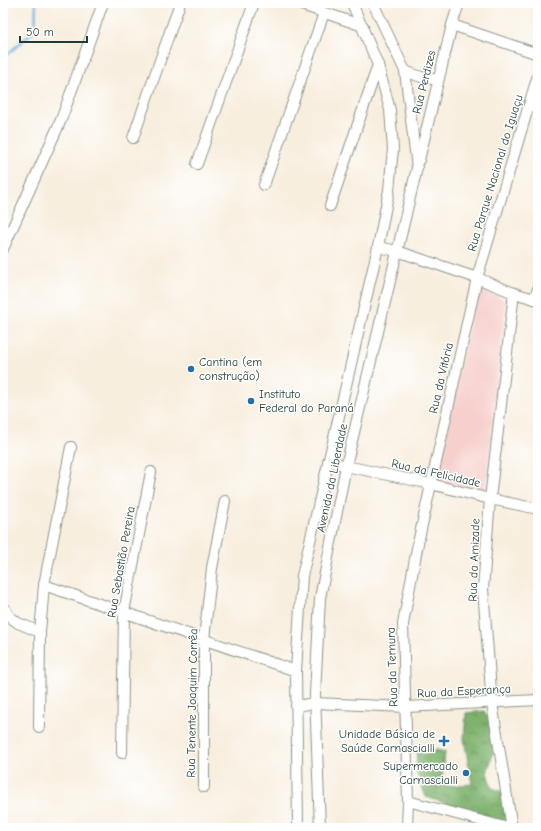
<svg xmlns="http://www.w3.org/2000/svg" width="541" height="831" viewBox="0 0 541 831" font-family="'Comic Neue',sans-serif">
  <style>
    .built { fill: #f7d0ce }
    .forest { fill: url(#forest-crowns); stroke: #4e7850 }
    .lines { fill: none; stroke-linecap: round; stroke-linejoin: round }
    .stream { stroke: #67b5e1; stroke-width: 2.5 }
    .minor-casing { stroke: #8c9689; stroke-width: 12 }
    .minor { stroke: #fff; stroke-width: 10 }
    .poi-dot { fill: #1f6fb2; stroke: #fff; stroke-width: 1.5 }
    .labels { text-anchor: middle; stroke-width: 3; stroke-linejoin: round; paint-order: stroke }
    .street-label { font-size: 12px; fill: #1f3d34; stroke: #fff }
    .poi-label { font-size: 12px; fill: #1f3d34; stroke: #fff; text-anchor: start }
  </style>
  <defs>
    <pattern id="forest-crowns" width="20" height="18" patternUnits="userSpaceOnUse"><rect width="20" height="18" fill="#7eb26d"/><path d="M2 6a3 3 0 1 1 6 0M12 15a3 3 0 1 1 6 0" fill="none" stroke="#67925a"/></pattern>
  </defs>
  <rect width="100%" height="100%" fill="#fff"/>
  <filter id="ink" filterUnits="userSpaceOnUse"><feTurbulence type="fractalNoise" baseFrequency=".025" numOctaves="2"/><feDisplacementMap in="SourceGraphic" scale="8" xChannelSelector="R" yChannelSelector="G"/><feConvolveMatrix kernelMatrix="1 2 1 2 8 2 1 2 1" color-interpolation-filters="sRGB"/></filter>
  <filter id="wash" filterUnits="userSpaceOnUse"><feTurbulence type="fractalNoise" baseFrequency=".012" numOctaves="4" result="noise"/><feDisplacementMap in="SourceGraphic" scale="16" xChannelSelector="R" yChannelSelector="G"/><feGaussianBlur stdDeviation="0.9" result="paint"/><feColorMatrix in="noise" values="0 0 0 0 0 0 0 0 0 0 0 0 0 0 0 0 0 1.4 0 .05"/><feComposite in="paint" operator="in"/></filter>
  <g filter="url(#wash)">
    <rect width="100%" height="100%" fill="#f8eede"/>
    <path class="built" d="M478,287L506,300L485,491L434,480Z"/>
    <path class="forest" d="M484,711L490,721L493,754L487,773L492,788L503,792L506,822L426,797L416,771L417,746L445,752L442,780L448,786L472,784L464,739L466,713Z"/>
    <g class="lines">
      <path class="stream" d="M3,58L35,30L36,3"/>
    </g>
  </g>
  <g filter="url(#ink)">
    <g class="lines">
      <g class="minor-casing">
        <g id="minor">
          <path d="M296,3L363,26"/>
          <path d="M452,25L538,54"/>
          <path d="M405,71L421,77L438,80"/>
          <path d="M133,138L180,3"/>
          <path d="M419,160L452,25L459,3"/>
          <path d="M197,164L254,3"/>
          <path d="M264,185L324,13"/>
          <path d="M330,206L378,65"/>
          <path d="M378,247L397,251L477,278L514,293L538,300"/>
          <path d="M3,249L61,120L103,3"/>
          <path d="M534,299L538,289"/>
          <path d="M328,461L346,466L431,484L490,499L538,509"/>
          <path d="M44,585L296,671"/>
          <path d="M3,605L9,616L18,623L40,632"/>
          <path d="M296,706L315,703L406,707L538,700"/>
          <path d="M39,727L40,632L44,585L71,447"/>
          <path d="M122,753L124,612L151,472"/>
          <path d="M204,787V639L212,568L225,501"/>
          <path d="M408,801L508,828"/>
          <path d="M298,828L296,671L302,576L378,247L389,190L393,149L390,110L378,65L352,3"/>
          <path d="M320,828L315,694L320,598L346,466L417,168L405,71L373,3"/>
          <path d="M407,828L408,801L403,624L418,543L477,278L538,75"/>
          <path d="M512,828L492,703L483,589L490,499L514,293"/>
        </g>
      </g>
      <use href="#minor" class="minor"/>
    </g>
  </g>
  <g class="poi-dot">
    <circle cx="191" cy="369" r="4"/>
    <circle cx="251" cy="401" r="4"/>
    <path d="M442 735h4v4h4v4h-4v4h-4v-4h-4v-4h4z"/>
    <circle cx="466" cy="773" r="4"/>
  </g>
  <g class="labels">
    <g class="street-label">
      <text transform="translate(424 82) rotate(-76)" y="4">Rua Perdizes</text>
      <text transform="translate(495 173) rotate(-73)" y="4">Rua Parque Nacional do Iguaçu</text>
      <text transform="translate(441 378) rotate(-77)" y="4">Rua da Vitória</text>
      <text transform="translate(436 473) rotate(13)" y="4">Rua da Felicidade</text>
      <text transform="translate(332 478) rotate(-78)" y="4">Avenida da Liberdade</text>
      <text transform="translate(474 560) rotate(-88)" y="4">Rua da Amizade</text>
      <text transform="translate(121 562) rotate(-80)" y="4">Rua Sebastião Pereira</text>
      <text transform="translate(392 667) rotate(-92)" y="4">Rua da Ternura</text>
      <text transform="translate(464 691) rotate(-3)" y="4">Rua da Esperança</text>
      <text transform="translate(192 703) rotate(-89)" y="4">Rua Tenente Joaquim Corrêa</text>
    </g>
    <g class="poi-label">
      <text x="199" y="366">Cantina (em<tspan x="199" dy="14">construção)</tspan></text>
      <text x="259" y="398">Instituto<tspan x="259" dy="14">Federal do Paraná</tspan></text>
      <text x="435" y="738" text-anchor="end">Unidade Básica de<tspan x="435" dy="14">Saúde Carnascialli</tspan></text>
      <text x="458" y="770" text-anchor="end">Supermercado<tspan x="458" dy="14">Carnascialli</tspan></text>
    </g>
  </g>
  <rect width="541" height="831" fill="none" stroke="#fff" stroke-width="16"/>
  <path d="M20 36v6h67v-6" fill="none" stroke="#1f3d34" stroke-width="2"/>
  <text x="26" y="36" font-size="12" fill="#1f3d34" stroke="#ffffff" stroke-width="3" paint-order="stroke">50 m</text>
</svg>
